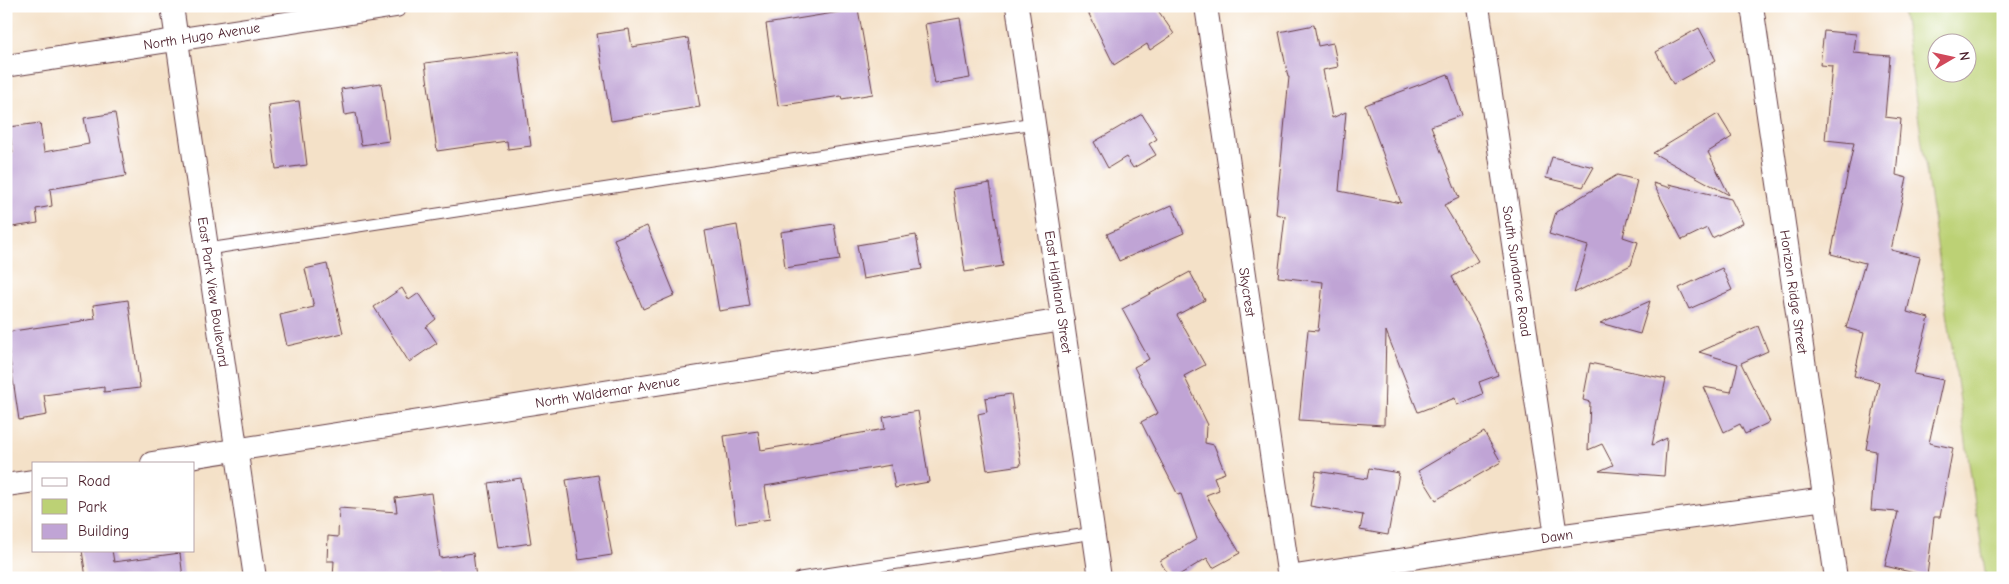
<svg xmlns="http://www.w3.org/2000/svg" width="2009" height="584" viewBox="0 0 2009 584" font-family="'Comic Neue',sans-serif">
  <style>
    .green { fill: #bcd175; stroke: #837850; fill-rule: evenodd }
    .building { fill: #c0a4d5 }
    .lines { fill: none; stroke-linecap: round; stroke-linejoin: round }
    .service-casing { stroke: #643c43; stroke-width: 13 }
    .minor-casing { stroke: #643c43; stroke-width: 24 }
    .service { stroke: #fff; stroke-width: 11 }
    .minor { stroke: #fff; stroke-width: 22 }
    .labels { text-anchor: middle; stroke-width: 5; stroke-linejoin: round; paint-order: stroke }
    .street-label { font-size: 14px; fill: #4a1f2b; stroke: #fff }
  </style>
  <rect width="100%" height="100%" fill="#fff"/>
  <filter id="ink" filterUnits="userSpaceOnUse"><feTurbulence type="fractalNoise" baseFrequency=".02" numOctaves="2"/><feDisplacementMap in="SourceGraphic" scale="10" xChannelSelector="R" yChannelSelector="G"/><feConvolveMatrix kernelMatrix="1 2 1 2 8 2 1 2 1" color-interpolation-filters="sRGB"/></filter>
  <filter id="wash" filterUnits="userSpaceOnUse"><feTurbulence type="fractalNoise" baseFrequency=".0096" numOctaves="4" result="noise"/><feDisplacementMap in="SourceGraphic" scale="20" xChannelSelector="R" yChannelSelector="G"/><feGaussianBlur stdDeviation="1.12" result="paint"/><feColorMatrix in="noise" values="0 0 0 0 0 0 0 0 0 0 0 0 0 0 0 0 0 1.4 0 .05"/><feComposite in="paint" operator="in"/></filter>
  <g filter="url(#wash)">
    <rect width="100%" height="100%" fill="#f4e1c8"/>
    <path class="green" d="M1902,6H2003V578H1986ZM1936,42H1966V72H1936Z"/>
    <g id="blocks">
      <g class="building">
        <path d="M1085,6H1155L1174,34L1150,50L1147,44L1114,65Z"/>
        <path d="M858,9L873,94L842,99L841,96L778,106L766,24Z"/>
        <path d="M960,18L970,78L935,84L925,24Z"/>
        <path d="M1314,25L1318,46L1333,43L1338,67L1323,70L1332,118L1346,112L1339,191L1401,203L1365,105L1448,74L1462,115L1431,126L1459,198L1444,205L1478,261L1452,277L1478,324L1498,375L1479,382L1483,394L1457,405L1455,398L1418,412L1386,331L1384,425L1299,420L1308,330L1318,331L1323,282L1278,277L1285,216L1276,214L1289,77H1288L1279,32Z"/>
        <path d="M1699,28L1716,60L1673,84L1656,52Z"/>
        <path d="M629,29L632,47L688,38L700,107L611,121L597,34Z"/>
        <path d="M1824,31L1856,34L1854,53L1890,56L1885,117L1901,119L1896,175L1907,178L1891,250L1920,257L1907,312L1929,318L1914,374L1943,380L1929,443L1953,448L1940,517H1934L1927,576L1885,566L1898,512L1871,510L1876,451L1866,449L1879,382L1854,376L1864,333L1846,328L1865,263L1831,254L1854,143L1825,140L1832,66L1820,65Z"/>
        <path d="M518,51L531,146L508,149L507,141L437,151L425,63Z"/>
        <path d="M381,83L389,141L361,145L356,113L345,115L341,89Z"/>
        <path d="M299,101L307,165L276,169L268,105Z"/>
        <path d="M115,113L126,176L50,189L52,206L36,209L38,223L6,228V154L13,153L9,127L40,123L44,152L89,144L84,118Z"/>
        <path d="M1142,114L1157,139L1149,144L1156,155L1133,168L1126,157L1108,168L1094,142Z"/>
        <path d="M1718,114L1732,137L1708,152L1729,195L1653,153Z"/>
        <path d="M1552,157L1594,167L1583,187L1546,178Z"/>
        <path d="M1617,175L1637,180L1623,237L1638,242L1631,265L1574,293L1588,246L1549,234L1556,212Z"/>
        <path d="M990,183L1003,266L965,272L953,189Z"/>
        <path d="M1653,183L1671,188L1669,184L1731,199L1743,223L1712,238L1707,228L1682,240Z"/>
        <path d="M1172,205L1184,233L1119,261L1107,234Z"/>
        <path d="M834,224L840,260L785,268L781,232Z"/>
        <path d="M737,225L750,306L719,311L705,231Z"/>
        <path d="M647,226L675,295L643,309L614,239Z"/>
        <path d="M916,235L922,269L863,279L857,245Z"/>
        <path d="M327,264L343,333L287,346L280,315L314,307L305,269Z"/>
        <path d="M1722,268L1732,290L1689,309L1679,288Z"/>
        <path d="M1190,272L1205,300L1177,315L1205,365L1184,376L1208,425L1206,426L1205,443L1214,445L1225,473L1214,477L1219,490L1206,495L1240,553L1213,568L1207,558L1174,578H1170L1160,561L1197,539L1181,494L1178,495L1141,422L1158,413L1134,367L1149,359L1122,309Z"/>
        <path d="M402,288L409,300L419,293L436,319L426,327L437,343L409,362L374,307Z"/>
        <path d="M128,300L140,388L104,392V387L44,395L47,415L19,420L6,332L95,319L93,305Z"/>
        <path d="M1650,301L1640,334L1600,323Z"/>
        <path d="M1758,326L1768,351L1741,363L1770,422L1745,434L1740,424L1724,432L1704,387L1731,392L1738,364L1699,352Z"/>
        <path d="M1590,363L1666,379L1652,445L1667,438L1664,476L1599,471L1613,465L1602,444L1588,450L1590,402L1583,400Z"/>
        <path d="M1011,394L1021,465L987,470L978,414L987,412L985,398Z"/>
        <path d="M918,411L929,482L895,488L891,465L765,486L770,519L736,524L724,436L758,431L761,450L885,429L883,417Z"/>
        <path d="M1484,432L1501,462L1436,500L1418,471Z"/>
        <path d="M1369,468L1399,473L1388,535L1360,530L1363,515L1310,506L1316,471L1367,479Z"/>
        <path d="M598,475L612,555L579,560L566,480Z"/>
        <path d="M521,478L531,543L498,548L488,483Z"/>
        <path d="M431,493L440,558L473,553L476,578H440V574L416,578H333L334,561H327L328,536L338,537L339,508L397,512L395,498Z"/>
        <path d="M82,550H112L114,562L180,553L183,578H86Z"/>
      </g>
    </g>
  </g>
  <g filter="url(#ink)">
    <use href="#blocks" fill-opacity="0" stroke="#643c43" stroke-width="1"/>
    <g class="lines">
      <g class="service-casing">
        <g id="service">
          <path d="M208,249L1034,123"/>
          <path d="M800,578L1094,533"/>
        </g>
      </g>
      <g class="minor-casing">
        <g id="minor">
          <path id="s1" d="M172,6L255,578"/>
          <path id="s2" d="M1017,6L1100,578"/>
          <path id="s3" d="M1206,6L1289,578"/>
          <path id="s4" d="M1478,6L1556,536"/>
          <path id="s5" d="M1752,6L1836,578"/>
          <path id="s6" d="M6,66L396,6"/>
          <path id="s7" d="M152,463L1063,320"/>
          <path d="M6,485L34,481"/>
          <path id="s8" d="M1289,577L1556,536L1825,499"/>
        </g>
      </g>
      <use href="#service" class="service"/>
      <use href="#minor" class="minor"/>
    </g>
  </g>
  <g class="labels">
    <g class="street-label">
      <text dy="5" stroke="none"><textPath href="#s6" startOffset="198">North Hugo Avenue</textPath></text>
      <text dy="5" stroke="none"><textPath href="#s4" startOffset="268">South Sundance Road</textPath></text>
      <text dy="5" stroke="none"><textPath href="#s1" startOffset="289">East Park View Boulevard</textPath></text>
      <text dy="5" stroke="none"><textPath href="#s2" startOffset="289">East Highland Street</textPath></text>
      <text dy="5" stroke="none"><textPath href="#s3" startOffset="289">Skycrest</textPath></text>
      <text dy="5" stroke="none"><textPath href="#s5" startOffset="289">Horizon Ridge Street</textPath></text>
      <text dy="5" stroke="none"><textPath href="#s7" startOffset="461">North Waldemar Avenue</textPath></text>
      <text dy="5" stroke="none"><textPath href="#s8" startOffset="271">Dawn</textPath></text>
    </g>
  </g>
  <rect width="2009" height="584" fill="none" stroke="#fff" stroke-width="25"/>
  <rect x="32" y="462" width="162" height="90" fill="#ffffff" stroke="#b7a5aa"/>
  <rect x="42" y="478" width="25" height="8" fill="#ffffff" stroke="#b7a5aa"/>
  <text x="78" y="486" font-size="15" fill="#4a1f2b">Road</text>
  <rect x="42" y="499" width="25" height="15" fill="#bcd175" stroke="#b7a5aa"/>
  <text x="78" y="512" font-size="15" fill="#4a1f2b">Park</text>
  <rect x="42" y="524" width="25" height="15" fill="#c0a4d5" stroke="#b7a5aa"/>
  <text x="78" y="536" font-size="15" fill="#4a1f2b">Building</text>
  <g transform="translate(1952 58) rotate(81)"><circle r="24" fill="#ffffff" stroke="#b7a5aa"/>
  <path d="M0-4L9 19L0 12L-9 19Z" fill="#d1495b"/>
  <text y="-8" font-size="14" font-weight="bold" text-anchor="middle" fill="#4a1f2b">N</text>
  </g>
</svg>
